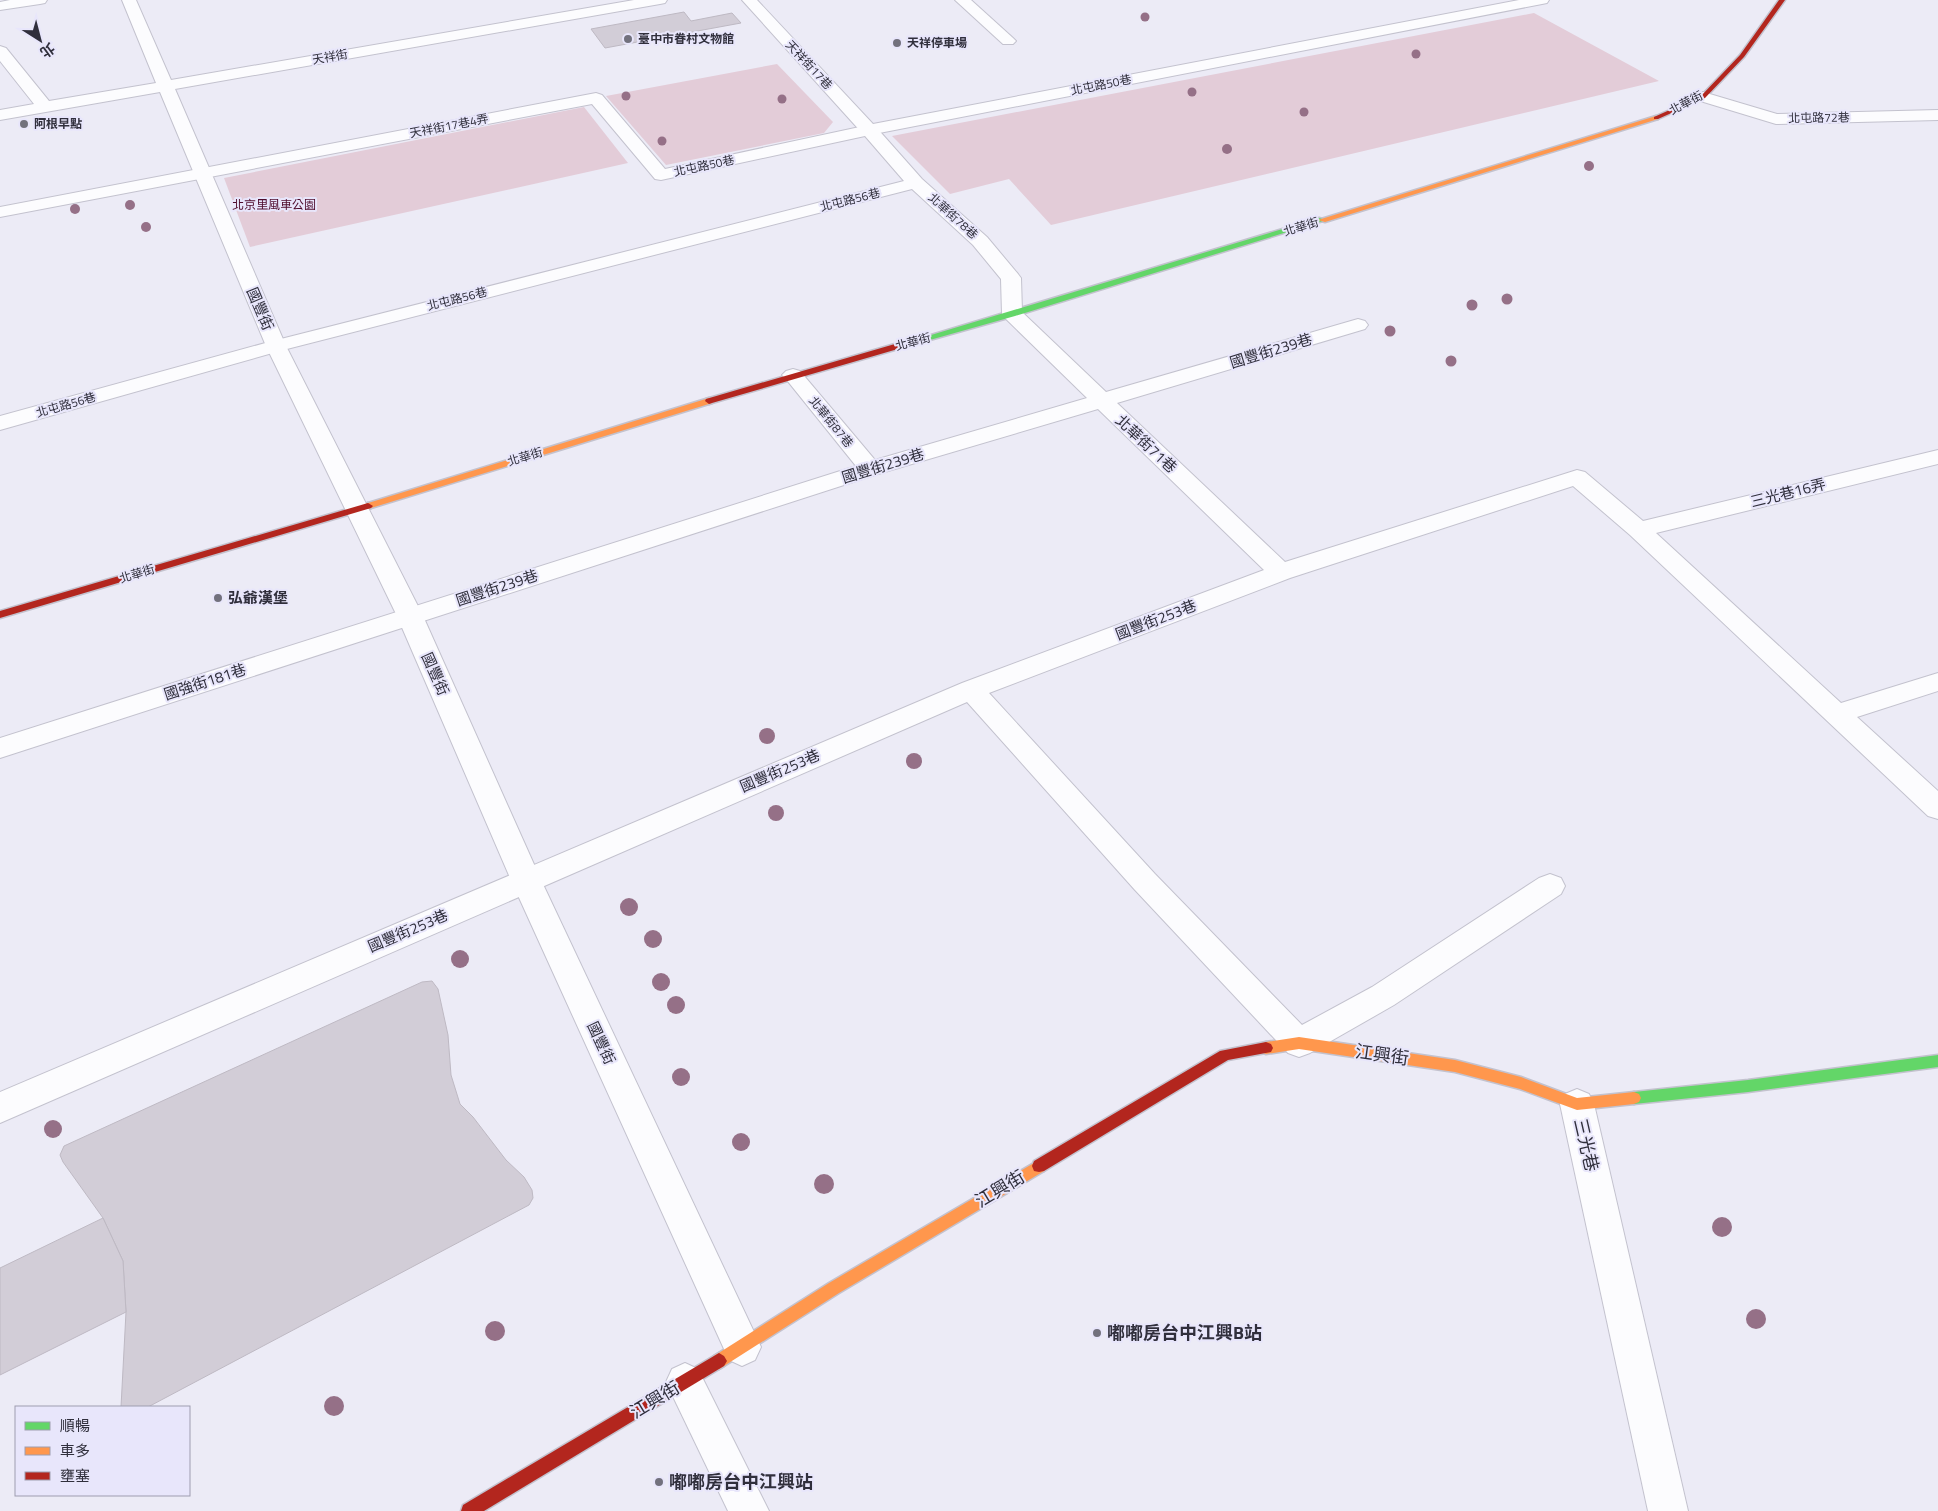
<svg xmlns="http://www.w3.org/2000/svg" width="1938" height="1511" viewBox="0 0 1938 1511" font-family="'Titillium Web','Noto Sans TC',sans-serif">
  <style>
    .green { fill: #e3ccd8 }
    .building { fill: #d2cdd7; stroke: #beb9c3 }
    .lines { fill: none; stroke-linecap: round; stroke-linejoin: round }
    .lane-casing { stroke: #c3c2ce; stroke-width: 2 }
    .street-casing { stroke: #c3c2ce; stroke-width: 2 }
    .fast-casing { stroke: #c3c2ce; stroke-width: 3 }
    .slow-casing { stroke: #c3c2ce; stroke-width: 3 }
    .jam-casing { stroke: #c3c2ce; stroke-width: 3 }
    .lane { fill: #fcfcfe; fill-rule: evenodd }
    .street { fill: #fcfcfe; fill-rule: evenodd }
    .fast { fill: #63d668; fill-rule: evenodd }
    .slow { fill: #ff974d; fill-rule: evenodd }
    .jam { fill: #b3261e; fill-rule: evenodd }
    .tree { fill: #957087 }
    .poi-dot { fill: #72717d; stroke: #e8e6fb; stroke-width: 2 }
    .labels { text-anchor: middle; stroke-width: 4; stroke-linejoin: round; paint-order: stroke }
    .far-poi-label { font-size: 12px; font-weight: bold; fill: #302f3c; stroke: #e8e6fb; text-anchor: start }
    .far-street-label { font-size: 12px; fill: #302f3c; stroke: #e8e6fb }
    .far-park-label { font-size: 12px; fill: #4e0b2c; stroke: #e8e6fb }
    .street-label { font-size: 15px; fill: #302f3c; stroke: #e8e6fb }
    .poi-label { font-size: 15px; font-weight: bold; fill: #302f3c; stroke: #e8e6fb; text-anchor: start }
    .near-street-label { font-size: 18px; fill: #302f3c; stroke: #e8e6fb }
    .near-poi-label { font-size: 18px; font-weight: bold; fill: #302f3c; stroke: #e8e6fb; text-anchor: start }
  </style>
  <rect width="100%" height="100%" fill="#ecebf6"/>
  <g class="green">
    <path d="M1534,13L1659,81L1051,225L1009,179L950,194L892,136Z"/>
    <path d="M777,64L833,122L824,133L666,165L606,96Z"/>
    <path d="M584,107L628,163L250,247L224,178Z"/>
  </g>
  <g class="building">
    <path d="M684,12L691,21L732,13L741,23L605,48L591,29Z"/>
    <path d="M432,981L438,989L448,1035L451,1075L460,1104L473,1117L506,1160L524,1177L532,1190L533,1198L529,1205L148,1407H121L126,1312L123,1261L103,1218L63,1162L60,1155L64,1146L422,982Z"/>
    <path d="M103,1218L123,1261L126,1312L0,1375V1268Z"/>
  </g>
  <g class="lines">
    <g class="lane-casing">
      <g id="lane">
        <path d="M10,0H47L45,3L40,4L0,10V2Z"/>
        <path d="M955,0H971L1013,38L1016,41L1013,44H1003Z"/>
        <path d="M596,93L602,95L665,169L869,125L875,126L922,179L987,237L1018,274L1021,278L1022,312L1106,392L1351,321L1358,319L1365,321L1368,325L1365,329L1117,403L1285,562L1577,470L1585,472L1643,521L1938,450V464L1656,533L1841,703L1938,673V691L1857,717L1938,791V819L1928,816L1630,535L1573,486L1290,578L989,693L1155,874L1302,1025L1372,987L1539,878L1550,874L1561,878L1565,886L1561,894L1394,1005L1310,1053L1299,1057L1288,1053L1135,890L967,702L0,1123V1092L962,683L1264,570L1098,409L878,474L0,758V738L856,466L786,379L782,375L786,371L793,369L800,371L875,460L1087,398L1005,318L1002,314L1001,279L973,245L912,189L283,350L0,430V416L269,342L904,181L865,136L661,180L655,179L592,104L0,217V207Z"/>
        <path d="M685,1363L698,1369L769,1511H728L666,1382L672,1369Z"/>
      </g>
    </g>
    <g class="street-casing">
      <g id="street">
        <path d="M122,0H136L171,80L634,0H667L665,3L660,4L175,89L286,346L423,616L541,880L755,1334L761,1347L755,1360L742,1366L729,1360L511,880L397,616L266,346L160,92L0,120V110L34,104L0,61V46L6,48L49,101L156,83Z"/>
        <path d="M742,0H757L873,124L1519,0H1549L1547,3L1542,4L869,135L863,134Z"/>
        <path d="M1703,92L1777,114L1938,110V120L1776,124L1697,100L1695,97L1697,94Z"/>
        <path d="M1577,1089L1589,1094L1594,1104L1688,1511H1648L1560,1104L1565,1094Z"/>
      </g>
    </g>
    <g class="fast-casing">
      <g id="fast">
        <path d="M1319,218L1326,220L1015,316L912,345L908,342Z"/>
        <path d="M1938,1055V1067L1748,1092L1634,1104L1629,1102L1627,1098L1629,1094L1634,1092L1748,1080Z"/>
      </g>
    </g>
    <g class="slow-casing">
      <g id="slow">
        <path d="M1656,116L1659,118L1658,119L1325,222L1318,220Z"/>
        <path d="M709,398L712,399V403L371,508L368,509L363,506L365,504Z"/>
        <path d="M1299,1037L1455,1060L1521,1077L1577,1098L1634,1092L1639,1094L1641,1098L1639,1102L1634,1104L1577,1110L1520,1089L1455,1072L1299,1049L1266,1054L1261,1052L1259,1048L1261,1044L1266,1042Z"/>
        <path d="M1039,1160L1044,1161L1046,1166L1044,1171L839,1293L724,1366L719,1369L714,1366L711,1361L714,1356L829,1283Z"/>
      </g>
    </g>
    <g class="jam-casing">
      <g id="jam">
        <path d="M1779,0H1785L1744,57L1705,98L1658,119H1654V117L1701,96L1740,55Z"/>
        <path d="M912,339L916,342L915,344L712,403L709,404L705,401L706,399Z"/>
        <path d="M368,503L373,506L371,508L0,618V611Z"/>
        <path d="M1266,1042L1271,1044L1273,1048L1271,1052L1228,1060L1044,1171L1039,1172L1034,1171L1032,1166L1034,1161L1220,1051Z"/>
        <path d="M719,1353L724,1356L727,1361L724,1366L484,1511H461L463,1505Z"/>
      </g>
    </g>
    <use href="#lane" class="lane"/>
    <use href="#street" class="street"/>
    <use href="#fast" class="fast"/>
    <use href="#slow" class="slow"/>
    <use href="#jam" class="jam"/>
  </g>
  <g class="tree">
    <circle cx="1145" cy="17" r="4.5"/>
    <circle cx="1416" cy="54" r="4.5"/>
    <circle cx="1192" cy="92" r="4.5"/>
    <circle cx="626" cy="96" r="4.5"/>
    <circle cx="782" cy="99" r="4.5"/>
    <circle cx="1304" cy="112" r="4.5"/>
    <circle cx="662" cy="141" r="4.5"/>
    <circle cx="1227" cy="149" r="5"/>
    <circle cx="1589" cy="166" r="5"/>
    <circle cx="130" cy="205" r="5"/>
    <circle cx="75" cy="209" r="5"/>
    <circle cx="146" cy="227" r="5"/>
    <circle cx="1507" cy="299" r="5.5"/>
    <circle cx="1472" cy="305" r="5.5"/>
    <circle cx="1390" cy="331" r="5.5"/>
    <circle cx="1451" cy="361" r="5.5"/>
    <circle cx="767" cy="736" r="8"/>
    <circle cx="914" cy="761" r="8"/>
    <circle cx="776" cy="813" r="8"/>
    <circle cx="629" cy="907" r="9"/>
    <circle cx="653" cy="939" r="9"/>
    <circle cx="460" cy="959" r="9"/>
    <circle cx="661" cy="982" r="9"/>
    <circle cx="676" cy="1005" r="9"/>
    <circle cx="681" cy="1077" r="9"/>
    <circle cx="53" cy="1129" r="9"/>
    <circle cx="741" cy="1142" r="9"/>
    <circle cx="824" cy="1184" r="10"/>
    <circle cx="1722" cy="1227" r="10"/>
    <circle cx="1756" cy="1319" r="10"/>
    <circle cx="495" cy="1331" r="10"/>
    <circle cx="334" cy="1406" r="10"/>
  </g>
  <g class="poi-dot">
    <circle cx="628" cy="39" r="5"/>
    <circle cx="897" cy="43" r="5"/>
    <circle cx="24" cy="124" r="5"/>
    <circle cx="218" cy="598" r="5"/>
    <circle cx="1097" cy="1333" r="5"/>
    <circle cx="659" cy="1482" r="5"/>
  </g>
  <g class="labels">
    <g class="far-poi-label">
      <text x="638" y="43">臺中市眷村文物館</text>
      <text x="907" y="47">天祥停車場</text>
      <text x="34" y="128">阿根早點</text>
    </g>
    <g class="far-street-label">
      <text transform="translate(330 57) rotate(-10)" y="4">天祥街</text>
      <text transform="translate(809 65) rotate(47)" y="4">天祥街17巷</text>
      <text transform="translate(1101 85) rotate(-11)" y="4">北屯路50巷</text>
      <text transform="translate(1686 103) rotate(-28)" y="4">北華街</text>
      <text transform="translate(1819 118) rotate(-1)" y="4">北屯路72巷</text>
      <text transform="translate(449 126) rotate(-11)" y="4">天祥街17巷4弄</text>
      <text transform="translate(704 166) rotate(-12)" y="4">北屯路50巷</text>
      <text transform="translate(850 200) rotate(-14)" y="4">北屯路56巷</text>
      <text transform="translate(953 216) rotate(42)" y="4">北華街78巷</text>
      <text transform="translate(1301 227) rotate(-17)" y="4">北華街</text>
      <text transform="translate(457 299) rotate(-14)" y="4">北屯路56巷</text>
      <text transform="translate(913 342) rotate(-15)" y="4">北華街</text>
      <text transform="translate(66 405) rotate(-16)" y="4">北屯路56巷</text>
      <text transform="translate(831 422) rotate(51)" y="4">北華街87巷</text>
      <text transform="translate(525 457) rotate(-17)" y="4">北華街</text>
      <text transform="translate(137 574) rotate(-17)" y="4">北華街</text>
    </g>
    <g class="far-park-label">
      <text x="274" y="209">北京里風車公園</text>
    </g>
    <g class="street-label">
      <text transform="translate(260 309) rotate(67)" y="5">國豐街</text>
      <text transform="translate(1271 351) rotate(-17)" y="5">國豐街239巷</text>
      <text transform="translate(1146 444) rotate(43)" y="5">北華街71巷</text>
      <text transform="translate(883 466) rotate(-17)" y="5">國豐街239巷</text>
      <text transform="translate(1788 493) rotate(-14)" y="5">三光巷16弄</text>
      <text transform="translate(497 588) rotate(-18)" y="5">國豐街239巷</text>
      <text transform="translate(1156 620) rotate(-21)" y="5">國豐街253巷</text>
      <text transform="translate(435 674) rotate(66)" y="5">國豐街</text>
      <text transform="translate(205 682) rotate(-18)" y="5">國強街181巷</text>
      <text transform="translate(780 771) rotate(-23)" y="5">國豐街253巷</text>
      <text transform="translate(408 931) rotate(-23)" y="5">國豐街253巷</text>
      <text transform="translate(601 1043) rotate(65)" y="5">國豐街</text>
    </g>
    <g class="poi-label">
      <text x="228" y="603">弘爺漢堡</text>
    </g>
    <g class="near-street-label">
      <text transform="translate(1382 1055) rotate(8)" y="6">江興街</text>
      <text transform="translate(1586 1145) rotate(77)" y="6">三光巷</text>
      <text transform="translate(1000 1189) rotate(-31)" y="6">江興街</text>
      <text transform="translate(655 1400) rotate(-31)" y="6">江興街</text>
    </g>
    <g class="near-poi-label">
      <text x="1107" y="1339">嘟嘟房台中江興B站</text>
      <text x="669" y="1488">嘟嘟房台中江興站</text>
    </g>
  </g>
  <rect x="15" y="1406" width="175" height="90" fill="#e8e6fb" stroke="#9e9daf"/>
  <rect x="25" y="1422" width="25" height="8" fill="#63d668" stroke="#9e9daf"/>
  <text x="60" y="1431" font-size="15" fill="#302f3c">順暢</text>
  <rect x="25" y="1447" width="25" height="8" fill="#ff974d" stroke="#9e9daf"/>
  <text x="60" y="1456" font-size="15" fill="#302f3c">車多</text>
  <rect x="25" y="1472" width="25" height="8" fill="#b3261e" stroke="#9e9daf"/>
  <text x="60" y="1481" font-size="15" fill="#302f3c">壅塞</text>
  <g transform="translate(40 40) rotate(144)" stroke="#e8e6fb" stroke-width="4" paint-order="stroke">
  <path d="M0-4L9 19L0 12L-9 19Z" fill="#302f3c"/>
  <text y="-8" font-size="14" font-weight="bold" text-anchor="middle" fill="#302f3c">北</text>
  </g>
</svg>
